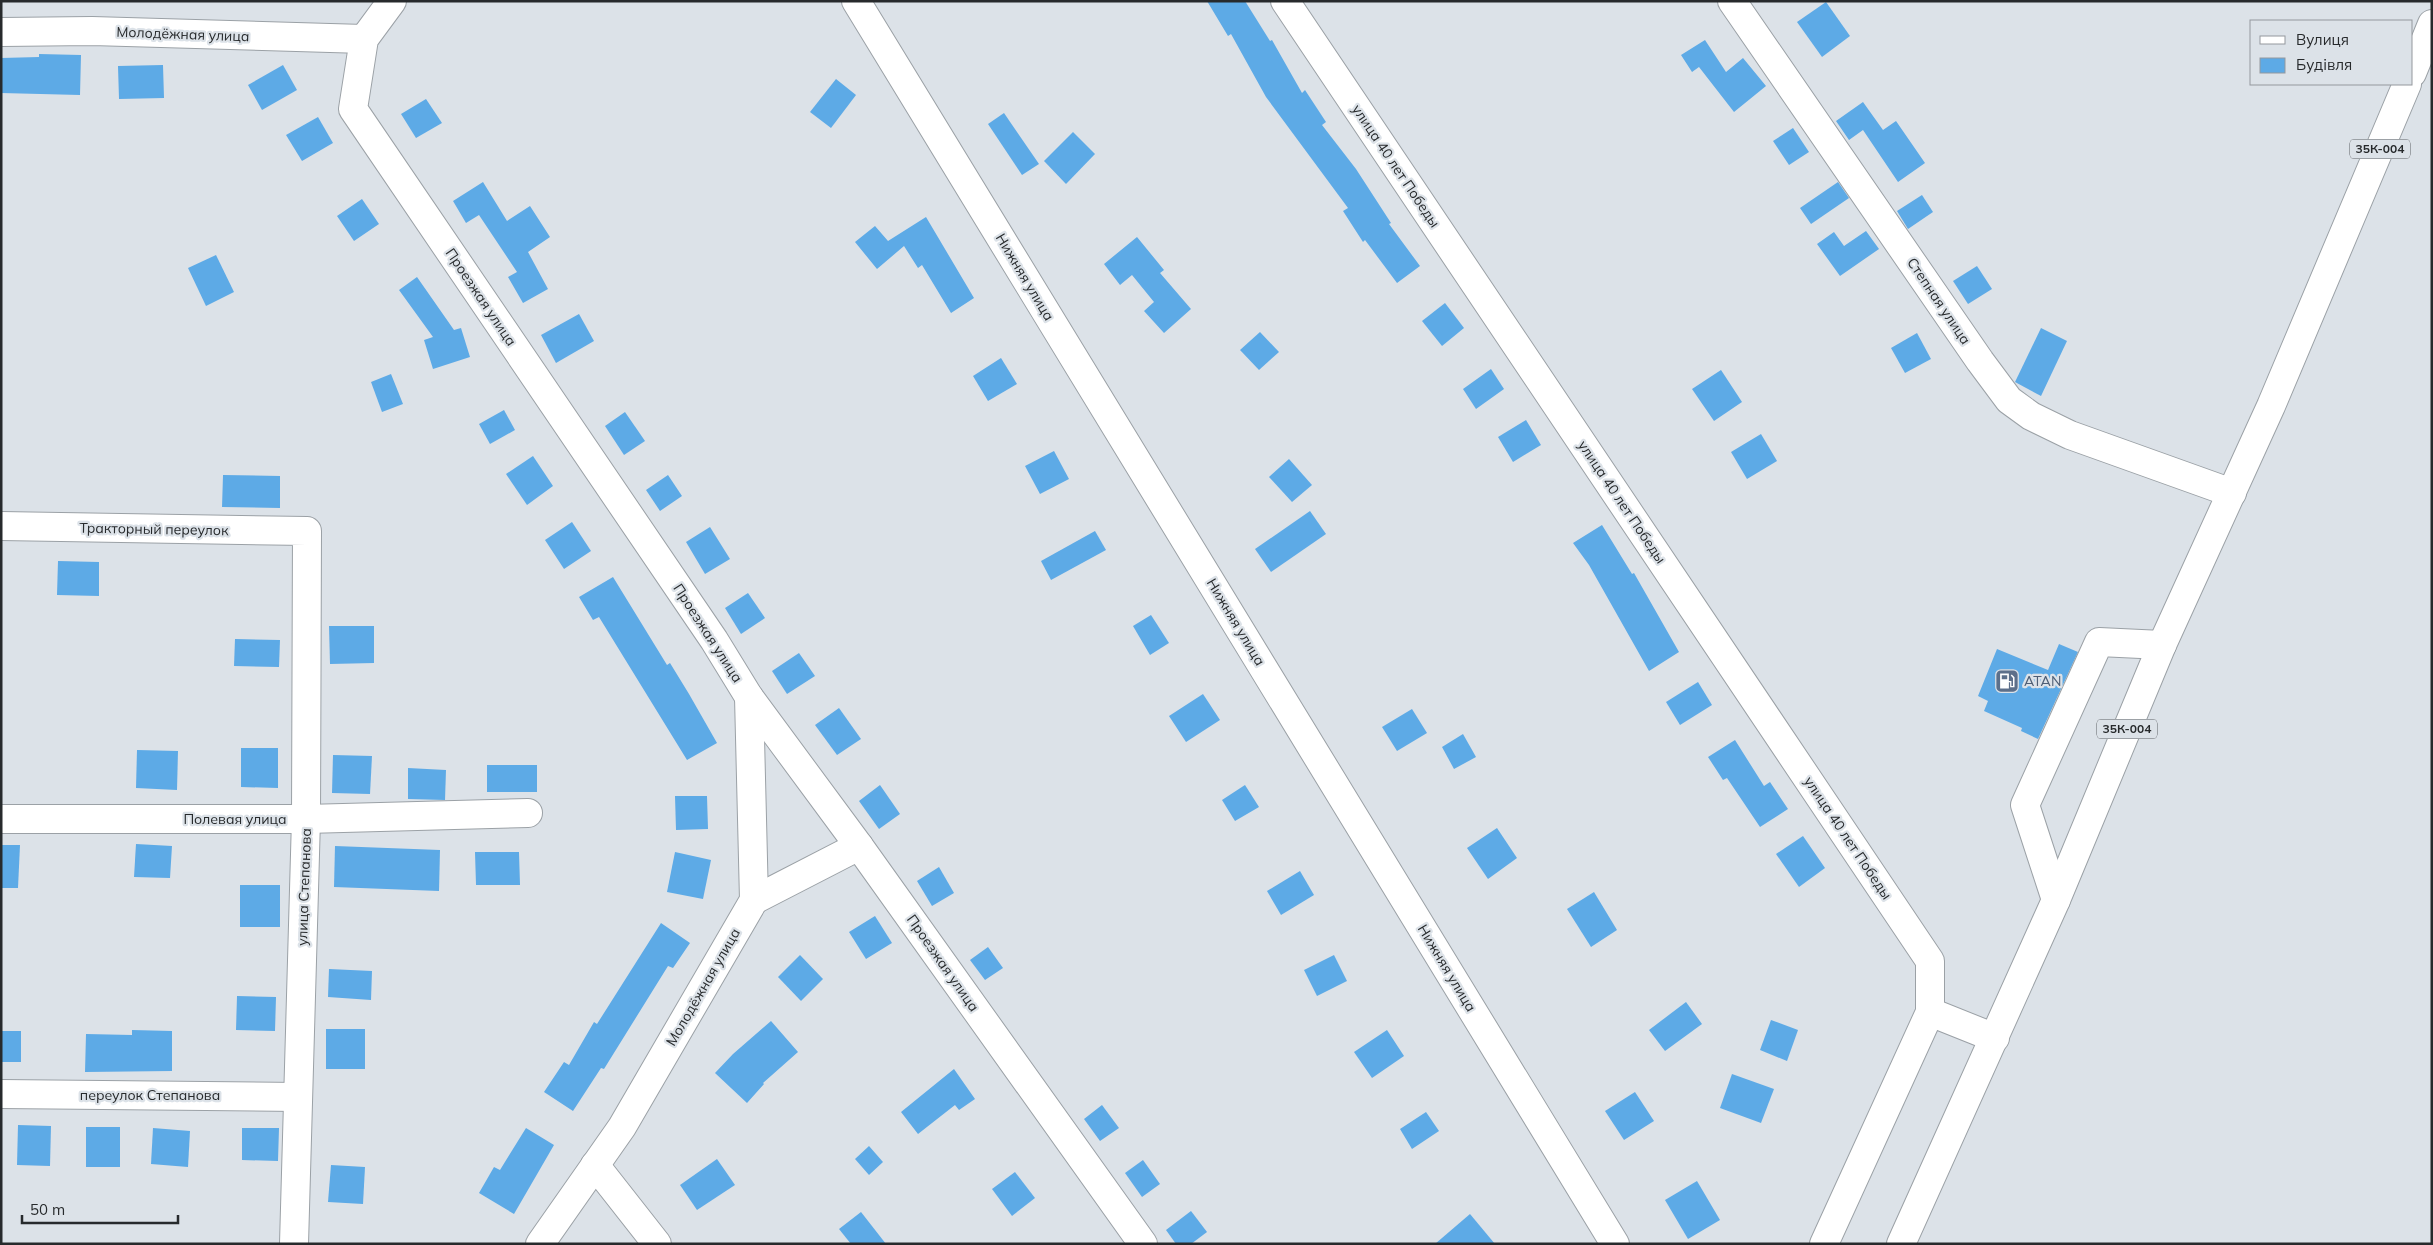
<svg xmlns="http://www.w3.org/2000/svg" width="2433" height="1245" viewBox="0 0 2433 1245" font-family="Mulish,sans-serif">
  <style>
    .building { fill: #5daae6 }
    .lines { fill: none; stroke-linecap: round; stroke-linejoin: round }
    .minor-casing { stroke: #9ba1a6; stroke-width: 30 }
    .major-casing { stroke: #9ba1a6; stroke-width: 30 }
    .minor { stroke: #fff; stroke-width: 28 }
    .major { stroke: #fff; stroke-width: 28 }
    .labels { text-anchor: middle; stroke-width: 4.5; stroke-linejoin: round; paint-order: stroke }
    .shield { fill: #dce2e8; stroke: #5d6164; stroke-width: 1 }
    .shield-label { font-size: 12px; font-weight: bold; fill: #272a2c }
    .street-label { font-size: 14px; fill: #272a2c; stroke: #dce2e8 }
    .service-label { font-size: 14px; fill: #4e5e75; stroke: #dce2e8; text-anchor: start }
  </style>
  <rect width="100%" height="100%" fill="#dce2e8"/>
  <g class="building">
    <path d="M1207,1H1245L1270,41L1272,40L1302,93L1305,90L1326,122L1322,125L1356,169L1391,223L1389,224L1420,266L1397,283L1365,240L1363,242L1343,211L1348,208L1266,97L1231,34L1228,36Z"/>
    <path d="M1826,2L1850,36L1822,57L1797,22Z"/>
    <path d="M1705,40L1726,72L1743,58L1766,86L1734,112L1699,67L1692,72L1681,55Z"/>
    <path d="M39,54L81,55L80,95L1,93V58L39,57Z"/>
    <path d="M163,65L164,98L119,99L118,66Z"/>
    <path d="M283,65L297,90L262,110L248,85Z"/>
    <path d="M836,79L856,95L831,128L810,112Z"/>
    <path d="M426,99L442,123L416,138L401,114Z"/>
    <path d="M1863,102L1883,130L1896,121L1925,163L1898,182L1863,130L1849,140L1836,121Z"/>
    <path d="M1004,113L1039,164L1022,175L988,124Z"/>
    <path d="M318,117L333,143L302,161L286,135Z"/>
    <path d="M1793,128L1809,152L1789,165L1773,141Z"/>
    <path d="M1073,132L1095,154L1066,184L1044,161Z"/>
    <path d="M483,182L507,221L530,206L550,237L528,252L548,289L523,303L508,277L517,272L479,215L466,223L453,201Z"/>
    <path d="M1838,182L1849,198L1811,224L1800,208Z"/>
    <path d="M1922,195L1933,212L1908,229L1897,211Z"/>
    <path d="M362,199L379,224L354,241L337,216Z"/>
    <path d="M926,217L974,298L951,313L922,265L918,268L904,246L877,269L855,242L875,226L888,241Z"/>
    <path d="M1866,231L1879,249L1840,276L1817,244L1834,232L1844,246Z"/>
    <path d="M1137,237L1164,270L1160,273L1191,309L1164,333L1144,311L1154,302L1132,275L1120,285L1104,264Z"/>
    <path d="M216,255L234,292L206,306L188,268Z"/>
    <path d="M1977,266L1992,289L1968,304L1953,281Z"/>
    <path d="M417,277L454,330L461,328L470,357L433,369L424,340L433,337L399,290Z"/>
    <path d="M1445,303L1464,328L1442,346L1422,321Z"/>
    <path d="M579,314L594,341L556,363L541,335Z"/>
    <path d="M2041,328L2067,341L2041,396L2015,382Z"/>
    <path d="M1260,332L1279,352L1259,370L1240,350Z"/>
    <path d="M1917,333L1931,359L1905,373L1891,348Z"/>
    <path d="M1001,358L1017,384L988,401L973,376Z"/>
    <path d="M1491,369L1504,389L1476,409L1463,389Z"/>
    <path d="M1721,370L1742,402L1714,421L1692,389Z"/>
    <path d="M391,374L403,404L382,412L371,382Z"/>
    <path d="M504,410L515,430L490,444L479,424Z"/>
    <path d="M625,412L645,441L624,455L605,426Z"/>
    <path d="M1526,420L1541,445L1513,462L1498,437Z"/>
    <path d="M1761,434L1777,461L1747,479L1731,452Z"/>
    <path d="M1054,451L1069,479L1040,494L1025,466Z"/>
    <path d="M533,456L553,486L527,505L506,474Z"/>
    <path d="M1289,459L1312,485L1292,502L1269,477Z"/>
    <path d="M223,475L280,476V508L222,507Z"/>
    <path d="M668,475L682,496L660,511L646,490Z"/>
    <path d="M1310,511L1326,534L1271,572L1255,549Z"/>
    <path d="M572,522L591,551L564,569L545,540Z"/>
    <path d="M1602,525L1632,574L1634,573L1679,652L1649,671L1589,565L1573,543Z"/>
    <path d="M710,527L730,559L705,574L686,542Z"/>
    <path d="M1095,531L1106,550L1051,580L1041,561Z"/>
    <path d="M58,561L99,562V596L57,595Z"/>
    <path d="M613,577L667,665L670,663L689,694L717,743L687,760L599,617L593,620L579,597Z"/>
    <path d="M748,593L765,618L741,634L725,608Z"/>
    <path d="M1151,615L1169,643L1150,655L1133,626Z"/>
    <path d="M329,626H374V663L330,664Z"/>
    <path d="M235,639L280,640L279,667L234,666Z"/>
    <path d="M2059,644L2078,652L2038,739L2021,731L2022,728L1984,711L1988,701L1978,696L1997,649L2048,670Z"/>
    <path d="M799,653L815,676L787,694L772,671Z"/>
    <path d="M1698,682L1712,705L1680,725L1666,702Z"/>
    <path d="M1203,694L1220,720L1186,742L1169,716Z"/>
    <path d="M839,708L861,739L837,755L815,725Z"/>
    <path d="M1412,709L1427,733L1397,751L1382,727Z"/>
    <path d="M1463,734L1476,757L1454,769L1442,747Z"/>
    <path d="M1735,740L1764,786L1770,782L1788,809L1760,827L1727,778L1723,780L1708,757Z"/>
    <path d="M241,748H278V788L241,787Z"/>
    <path d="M137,750L178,751L177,790L136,788Z"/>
    <path d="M333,755L372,756L370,794L332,793Z"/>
    <rect x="487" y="765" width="50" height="27"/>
    <path d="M408,768L446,770L445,800L408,799Z"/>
    <path d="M880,785L900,814L879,829L859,801Z"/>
    <path d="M1245,785L1259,807L1235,821L1222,800Z"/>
    <path d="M675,796H707L708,829L676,830Z"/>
    <path d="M1497,828L1517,858L1488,879L1467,848Z"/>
    <path d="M1803,836L1825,868L1799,887L1776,854Z"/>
    <path d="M136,844L172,846L170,878L134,877Z"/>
    <path d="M1,845H20L18,888H1Z"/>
    <path d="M335,846L440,850L439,891L334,887Z"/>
    <path d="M475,852H519L520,885H476Z"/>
    <path d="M675,852L711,860L703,899L667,892Z"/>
    <path d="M939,867L954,893L932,906L917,881Z"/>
    <path d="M1300,871L1314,895L1281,915L1267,891Z"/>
    <rect x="240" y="885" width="40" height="42"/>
    <path d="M1594,892L1617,930L1591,947L1567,909Z"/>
    <path d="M875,916L892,943L866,959L849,932Z"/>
    <path d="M661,923L690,943L673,968L668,966L604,1069L601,1068L573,1111L544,1092L564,1062L569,1065L594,1022L597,1024Z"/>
    <path d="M988,947L1003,968L985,980L970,960Z"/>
    <path d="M800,955L823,979L801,1001L778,977Z"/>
    <path d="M1334,955L1347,981L1317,996L1304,970Z"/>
    <path d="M329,969L372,971L371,1000L328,997Z"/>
    <path d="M237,996L276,997L275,1031L236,1030Z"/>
    <path d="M1686,1002L1702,1024L1665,1051L1649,1030Z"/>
    <path d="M1771,1020L1798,1030L1787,1061L1760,1050Z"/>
    <path d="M771,1021L798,1052L763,1083L764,1084L747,1103L715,1073L733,1054Z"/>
    <rect x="326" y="1029" width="39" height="40"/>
    <path d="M132,1030L172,1031V1071L85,1072L86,1034L132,1035Z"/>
    <path d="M1387,1030L1404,1056L1372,1078L1354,1052Z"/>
    <rect x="1" y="1031" width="20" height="31"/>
    <path d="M954,1069L975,1099L959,1110L955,1105L918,1134L901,1112Z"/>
    <path d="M1732,1074L1774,1089L1761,1123L1720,1108Z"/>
    <path d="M1635,1092L1654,1121L1624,1140L1605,1111Z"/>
    <path d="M1102,1105L1119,1128L1100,1141L1084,1119Z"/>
    <path d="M1426,1112L1439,1131L1412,1149L1400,1129Z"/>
    <path d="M18,1125L51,1126L50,1166L17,1165Z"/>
    <rect x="86" y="1127" width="34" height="40"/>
    <path d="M153,1128L190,1131L188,1167L151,1164Z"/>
    <path d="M242,1128H279L278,1161L242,1160Z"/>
    <path d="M526,1128L554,1145L514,1214L479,1193L494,1167L500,1170Z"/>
    <path d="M869,1146L883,1162L869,1175L855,1159Z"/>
    <path d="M717,1159L735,1185L697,1210L680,1185Z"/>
    <path d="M1143,1160L1160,1184L1142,1197L1125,1173Z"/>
    <path d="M331,1165L365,1167L363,1204L328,1202Z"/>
    <path d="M1015,1172L1035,1198L1012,1216L992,1189Z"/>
    <path d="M1697,1181L1720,1220L1688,1239L1665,1200Z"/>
    <path d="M1191,1211L1207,1232L1191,1244H1176L1166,1230Z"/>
    <path d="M861,1212L886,1244H851L839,1229Z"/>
    <path d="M1470,1214L1495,1244H1435Z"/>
  </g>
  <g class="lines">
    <g class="minor-casing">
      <g id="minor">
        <path d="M392,1L364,39L353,109L714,640L749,697L859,846L1143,1244"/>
        <path d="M856,1L1615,1244"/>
        <path d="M1285,1L1930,961V1012L1824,1244"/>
        <path d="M1732,1L1980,361L2009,400L2031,416L2070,435L2232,493"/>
        <path d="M1,32L92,31L364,39"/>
        <path d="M1,526L307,531L306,819L294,1244"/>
        <path d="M1,819H306L528,813"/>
        <path d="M754,900L859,846"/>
        <path d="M2056,900L2025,805L2099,642L2162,645"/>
        <path d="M1930,1012L1995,1038"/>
        <path d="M1,1094L298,1097"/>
        <path d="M595,1165L657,1244"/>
        <path d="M540,1244L622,1127L754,900L749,697"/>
      </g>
    </g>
    <g class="major-casing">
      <g id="major">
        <path d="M2412,73L2432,24"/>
        <path d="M1901,1244L2056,900L2162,645L2271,406L2407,84"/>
      </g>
    </g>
    <use href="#minor" class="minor"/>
    <use href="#major" class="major"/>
  </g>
  <defs>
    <g id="fuel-square" transform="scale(1.25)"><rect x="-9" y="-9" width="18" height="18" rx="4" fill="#5c6f8a" stroke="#dce2e8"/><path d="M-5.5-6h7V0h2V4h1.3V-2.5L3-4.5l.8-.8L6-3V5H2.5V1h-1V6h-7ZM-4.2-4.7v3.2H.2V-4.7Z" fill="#fff"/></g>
  </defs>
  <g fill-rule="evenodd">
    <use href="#fuel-square" x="2007" y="681"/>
  </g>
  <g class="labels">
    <g class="shield">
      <rect x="2350" y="139.5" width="60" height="19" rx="4"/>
      <rect x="2097" y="719.5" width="60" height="19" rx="4"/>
    </g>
    <g class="shield-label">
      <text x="2380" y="153">35К-004</text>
      <text x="2127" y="733">35К-004</text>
    </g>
    <g class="street-label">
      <text transform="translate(183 34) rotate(2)" y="5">Молодёжная улица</text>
      <text transform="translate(1396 166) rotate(56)" y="5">улица 40 лет Победы</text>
      <text transform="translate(1025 277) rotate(59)" y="5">Нижняя улица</text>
      <text transform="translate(481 297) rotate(56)" y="5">Проезжая улица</text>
      <text transform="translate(1939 301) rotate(56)" y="5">Степная улица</text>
      <text transform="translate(1622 502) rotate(56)" y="5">улица 40 лет Победы</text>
      <text transform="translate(154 529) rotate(1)" y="5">Тракторный переулок</text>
      <text transform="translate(1236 622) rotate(59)" y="5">Нижняя улица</text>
      <text transform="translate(708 633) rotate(57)" y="5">Проезжая улица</text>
      <text x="235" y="824">Полевая улица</text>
      <text transform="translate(1848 838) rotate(56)" y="5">улица 40 лет Победы</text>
      <text transform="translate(304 887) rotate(-88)" y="5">улица Степанова</text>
      <text transform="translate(943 963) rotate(55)" y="5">Проезжая улица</text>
      <text transform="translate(1447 968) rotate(59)" y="5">Нижняя улица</text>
      <text transform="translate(703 987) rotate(-60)" y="5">Молодёжная улица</text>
      <text x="150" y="1100">переулок Степанова</text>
    </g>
    <g class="service-label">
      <text x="2024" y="686">ATAN</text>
    </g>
  </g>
  <rect width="2433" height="1245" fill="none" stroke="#272a2c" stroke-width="5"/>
  <rect x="2250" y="20" width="162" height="65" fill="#dce2e8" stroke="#94989d"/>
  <rect x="2260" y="36" width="25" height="8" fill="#ffffff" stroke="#94989d"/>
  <text x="2296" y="45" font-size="15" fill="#272a2c">Вулиця</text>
  <rect x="2260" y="58" width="25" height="15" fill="#5daae6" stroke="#94989d"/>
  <text x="2296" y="70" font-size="15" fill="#272a2c">Будівля</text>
  <path d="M22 1215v8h156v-8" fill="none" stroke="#272a2c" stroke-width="2.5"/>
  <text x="30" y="1215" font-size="15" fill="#272a2c" stroke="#dce2e8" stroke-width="4" paint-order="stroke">50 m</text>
</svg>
